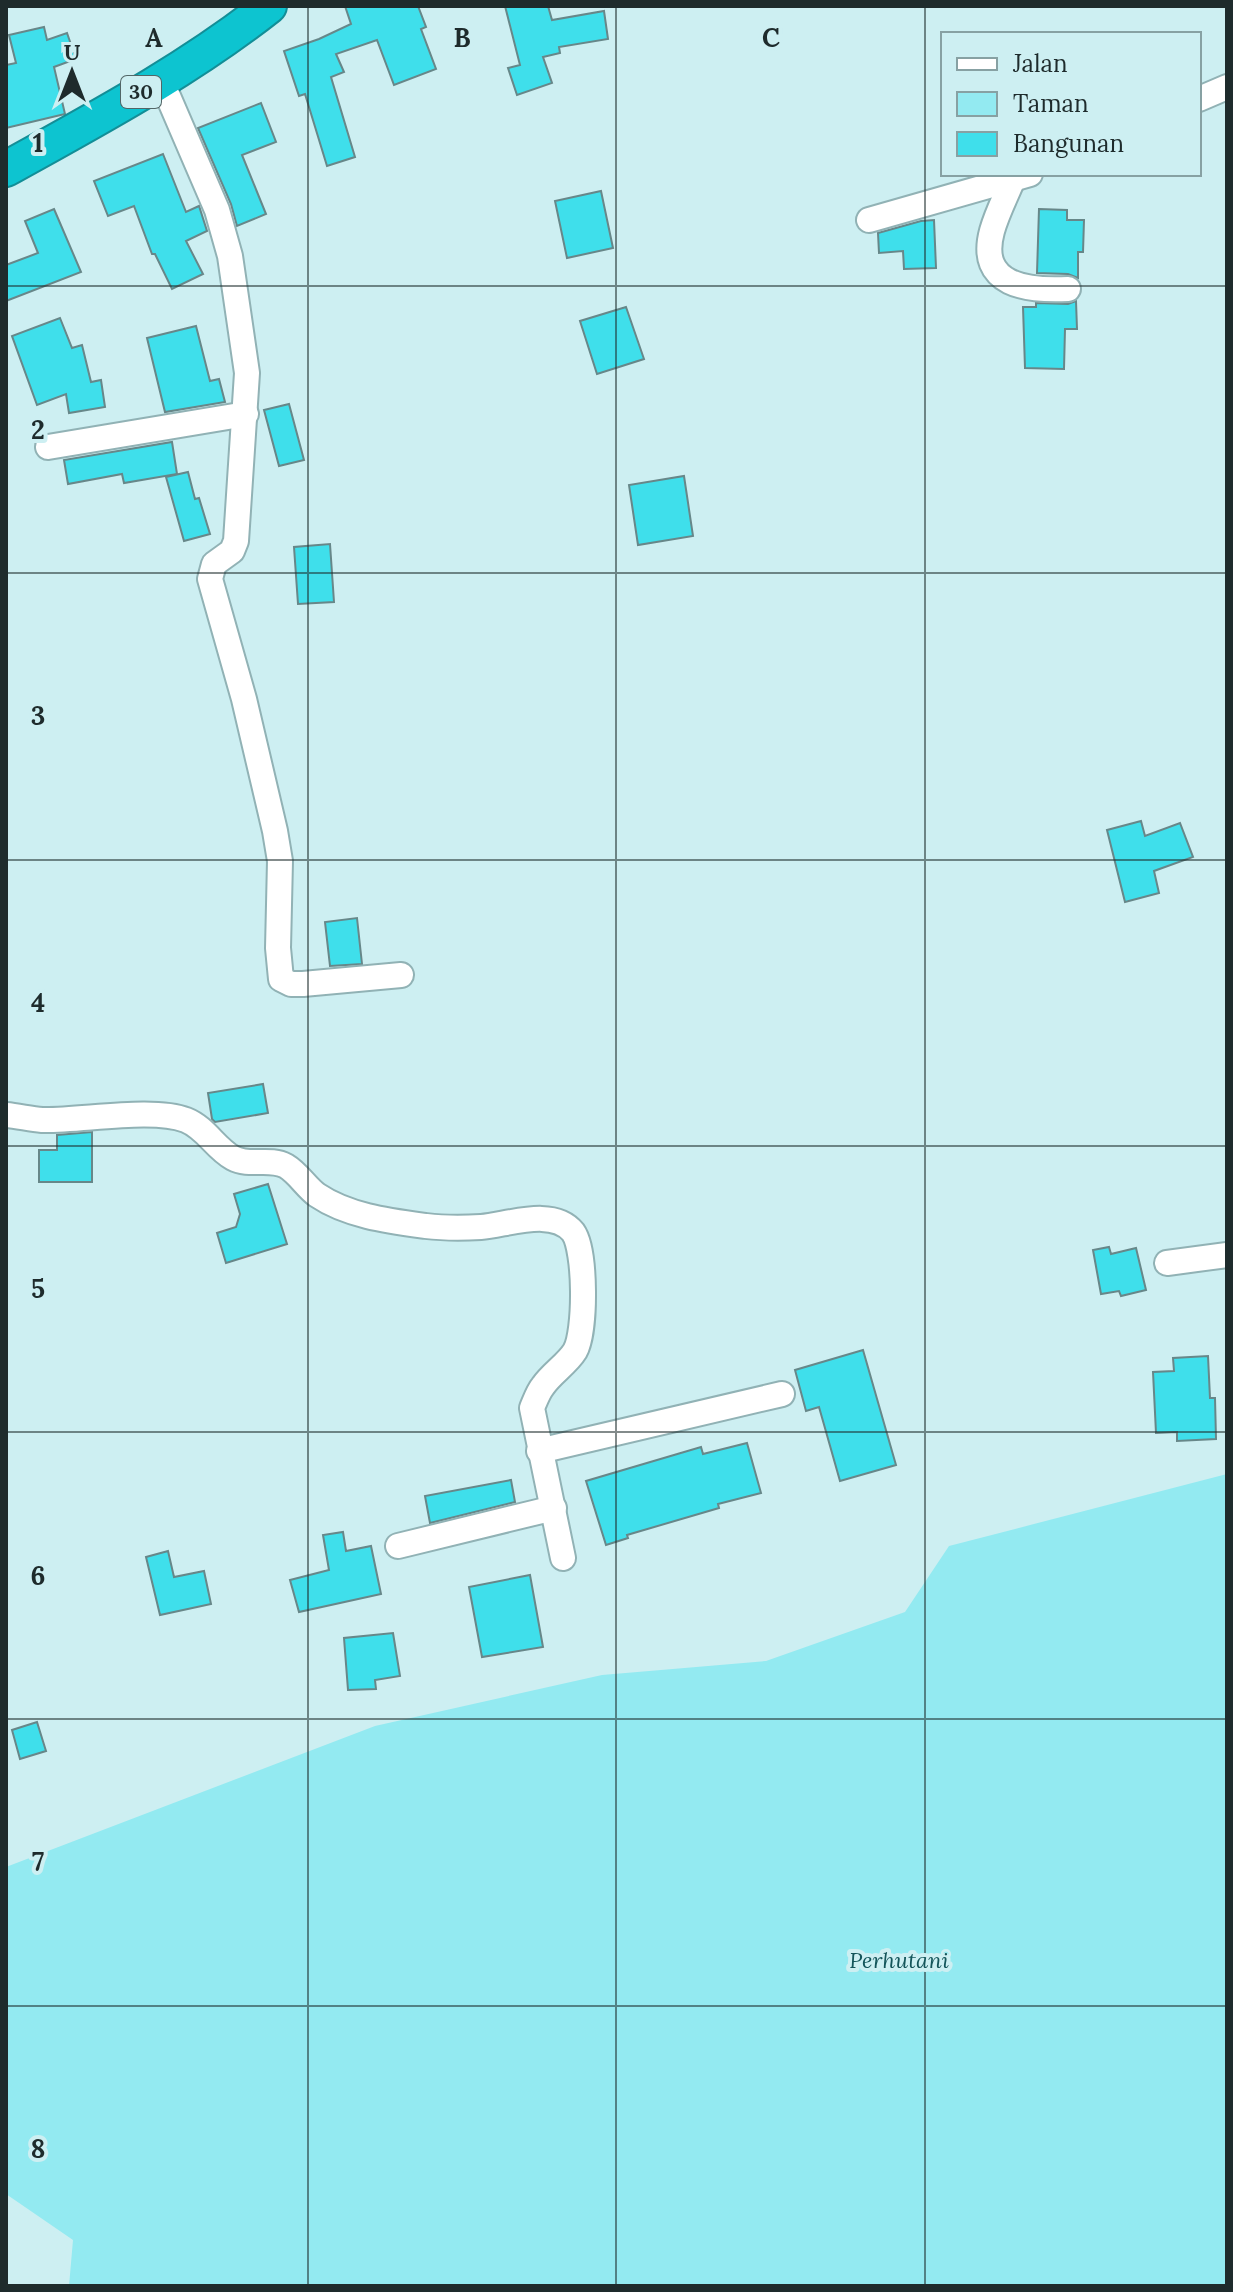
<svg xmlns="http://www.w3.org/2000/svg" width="1233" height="2292" viewBox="0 0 1233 2292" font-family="Lora,serif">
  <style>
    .green { fill: #93eaf1 }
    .building { fill: #3fdfeb; stroke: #678789; stroke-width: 2 }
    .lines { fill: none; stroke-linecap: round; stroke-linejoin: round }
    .minor-casing { stroke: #91b2b5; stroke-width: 28 }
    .highway-casing { stroke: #138e97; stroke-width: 38 }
    .minor { stroke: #fff; stroke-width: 24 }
    .highway { stroke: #0dc4d0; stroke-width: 34 }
    .grid { fill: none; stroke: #1e2b2c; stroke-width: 2; stroke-opacity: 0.55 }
    .labels { text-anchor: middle; stroke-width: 8; stroke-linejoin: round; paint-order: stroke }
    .shield { fill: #cdeff2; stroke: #526667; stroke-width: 2 }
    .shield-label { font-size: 20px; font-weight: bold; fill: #1e2b2c }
    .park-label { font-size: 22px; font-style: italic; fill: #14555a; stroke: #cdeff2 }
    .grid-label { font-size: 26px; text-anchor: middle; font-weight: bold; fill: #1e2b2c; stroke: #cdeff2; stroke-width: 8; stroke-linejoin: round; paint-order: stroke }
  </style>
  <rect width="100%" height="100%" fill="#cdeff2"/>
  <path class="green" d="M1227,1474V2286H69L73,2240L6,2194V1867L375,1726L602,1675L766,1661L905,1612L949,1546Z"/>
  <g class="building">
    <path d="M345,6H418L426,27L421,29L436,69L394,85L377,40L336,54L344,72L331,77L355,157L327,166L305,94L299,96L284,51L319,39L351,24Z"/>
    <path d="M505,6H548L552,20L604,11L608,39L559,47L560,53L543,57L552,83L517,95L508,68L520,65Z"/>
    <path d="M44,27L47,40L67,33L76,59L54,67L65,114L6,128V65L16,63L9,35Z"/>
    <path d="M261,103L276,142L242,155L266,214L237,226L231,204L198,128Z"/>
    <path d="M163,154L186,212L199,206L207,231L186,241L203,274L172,289L155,254H152L134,206L108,216L94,181Z"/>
    <path d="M601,191L613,248L567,258L555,201Z"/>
    <path d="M54,209L81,272L6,301V265L38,253L25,221Z"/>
    <path d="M1039,209L1067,210V220H1084L1083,252H1078V278L1068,274L1037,273Z"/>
    <path d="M934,220L936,268L904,269L903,251L879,253L878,233L921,221Z"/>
    <path d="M1076,301L1077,329H1065L1064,369L1025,368L1023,307H1036V303L1068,304Z"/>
    <path d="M626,307L644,359L597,374L580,321Z"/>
    <path d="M60,318L72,348L82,345L91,382L101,380L105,407L69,413L66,394L37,405L12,336Z"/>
    <path d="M196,326L210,381L219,379L225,402L165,412L147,338Z"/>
    <path d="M289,404L304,460L279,466L264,410Z"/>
    <path d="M172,442L177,474L124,483L122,474L68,484L64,460Z"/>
    <path d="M188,472L195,499L199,498L210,534L184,541L166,477Z"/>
    <path d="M684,476L693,536L638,545L629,485Z"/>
    <path d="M330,544L334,602L298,604L294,547Z"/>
    <path d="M1141,821L1145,836L1180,823L1193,857L1154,871L1159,893L1125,902L1107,830Z"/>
    <path d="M357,918L362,964L330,966L325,922Z"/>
    <path d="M263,1084L268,1113L215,1122L212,1119L208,1093Z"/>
    <path d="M92,1132V1182H39V1150H57V1135Z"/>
    <path d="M268,1184L287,1244L226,1263L217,1233L236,1227L240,1214L234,1194Z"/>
    <path d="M1109,1247L1111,1254L1136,1248L1146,1290L1121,1296L1119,1291L1101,1294L1093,1250Z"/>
    <path d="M863,1350L896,1465L840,1481L819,1407L806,1411L795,1370Z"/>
    <path d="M1208,1356L1210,1398H1215L1216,1439L1177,1441V1432L1156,1433L1153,1372L1174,1371L1173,1358Z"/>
    <path d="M747,1443L761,1493L718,1504L719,1508L627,1535L628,1538L606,1545L586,1481L701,1447L703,1454Z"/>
    <path d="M511,1480L515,1502L430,1523L425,1496Z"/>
    <path d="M343,1532L346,1551L371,1546L381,1594L299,1612L290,1580L329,1570L323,1535Z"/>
    <path d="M168,1551L174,1577L204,1571L211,1604L160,1615L146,1557Z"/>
    <path d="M530,1575L543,1647L482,1657L469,1587Z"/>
    <path d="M393,1633L400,1676L375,1680L376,1689L348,1690L344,1638Z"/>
    <path d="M37,1722L46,1751L20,1759L12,1730Z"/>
  </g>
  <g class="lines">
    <g class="minor-casing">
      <g id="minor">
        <path d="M161,80L217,210L230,256L247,373L236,541L232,551L214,564L210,579L244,699L275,831L280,861L278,948L281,979L291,984H303L401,975"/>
        <path d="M1199,99L1227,87"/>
        <path d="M1013,179C1006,196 997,213 992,231C977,286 1028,291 1068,289"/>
        <path d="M869,220L1030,174"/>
        <path d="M48,447L246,414"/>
        <path d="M6,1115C18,1116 30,1119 42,1120C81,1121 153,1107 186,1120C206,1128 215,1148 233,1158C250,1167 269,1157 286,1166C298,1173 306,1187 317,1195C348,1216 389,1221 426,1226C443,1228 463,1228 481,1227C507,1225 553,1207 573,1232C586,1250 586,1332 575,1351C567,1364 552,1373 543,1386C538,1392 535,1401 532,1408L563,1558"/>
        <path d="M1167,1263L1227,1255"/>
        <path d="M539,1451L782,1394"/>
        <path d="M398,1546L554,1508"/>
      </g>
    </g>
    <g class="highway-casing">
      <path id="highway" d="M6,169C96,119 188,70 269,6"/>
    </g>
    <use href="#minor" class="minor"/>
    <use href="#highway" class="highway"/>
  </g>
  <path class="grid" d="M308,6V2286M616,6V2286M925,6V2286M6,286H1227M6,573H1227M6,860H1227M6,1146H1227M6,1432H1227M6,1719H1227M6,2006H1227"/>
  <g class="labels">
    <rect class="shield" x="121" y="76" width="40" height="32" rx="6"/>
    <g class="shield-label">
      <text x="141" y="99">30</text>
    </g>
    <g class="park-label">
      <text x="899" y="1968">Perhutani</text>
    </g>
  </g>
  <g class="grid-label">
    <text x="154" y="47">A</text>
    <text x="462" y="47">B</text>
    <text x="771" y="47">C</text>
    <text x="38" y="152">1</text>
    <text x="38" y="439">2</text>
    <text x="38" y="725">3</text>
    <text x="38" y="1012">4</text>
    <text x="38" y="1298">5</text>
    <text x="38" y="1585">6</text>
    <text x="38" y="1871">7</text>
    <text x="38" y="2158">8</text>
  </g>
  <rect width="1233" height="2292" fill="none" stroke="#1e2b2c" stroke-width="16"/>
  <rect x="941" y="32" width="260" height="144" fill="#cdeff2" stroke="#87a1a3" stroke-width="2"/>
  <rect x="957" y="58" width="40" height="12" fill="#ffffff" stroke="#87a1a3" stroke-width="2"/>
  <text x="1013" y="72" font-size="24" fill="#1e2b2c">Jalan</text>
  <rect x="957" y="92" width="40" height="24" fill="#93eaf1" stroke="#87a1a3" stroke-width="2"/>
  <text x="1013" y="112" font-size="24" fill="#1e2b2c">Taman</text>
  <rect x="957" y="132" width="40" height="24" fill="#3fdfeb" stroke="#87a1a3" stroke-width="2"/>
  <text x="1013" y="152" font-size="24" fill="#1e2b2c">Bangunan</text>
  <g transform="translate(72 72)" stroke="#cdeff2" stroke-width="6" paint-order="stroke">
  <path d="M0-6L14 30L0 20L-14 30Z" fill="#1e2b2c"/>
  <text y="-12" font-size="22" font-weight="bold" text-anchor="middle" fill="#1e2b2c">U</text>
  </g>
</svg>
